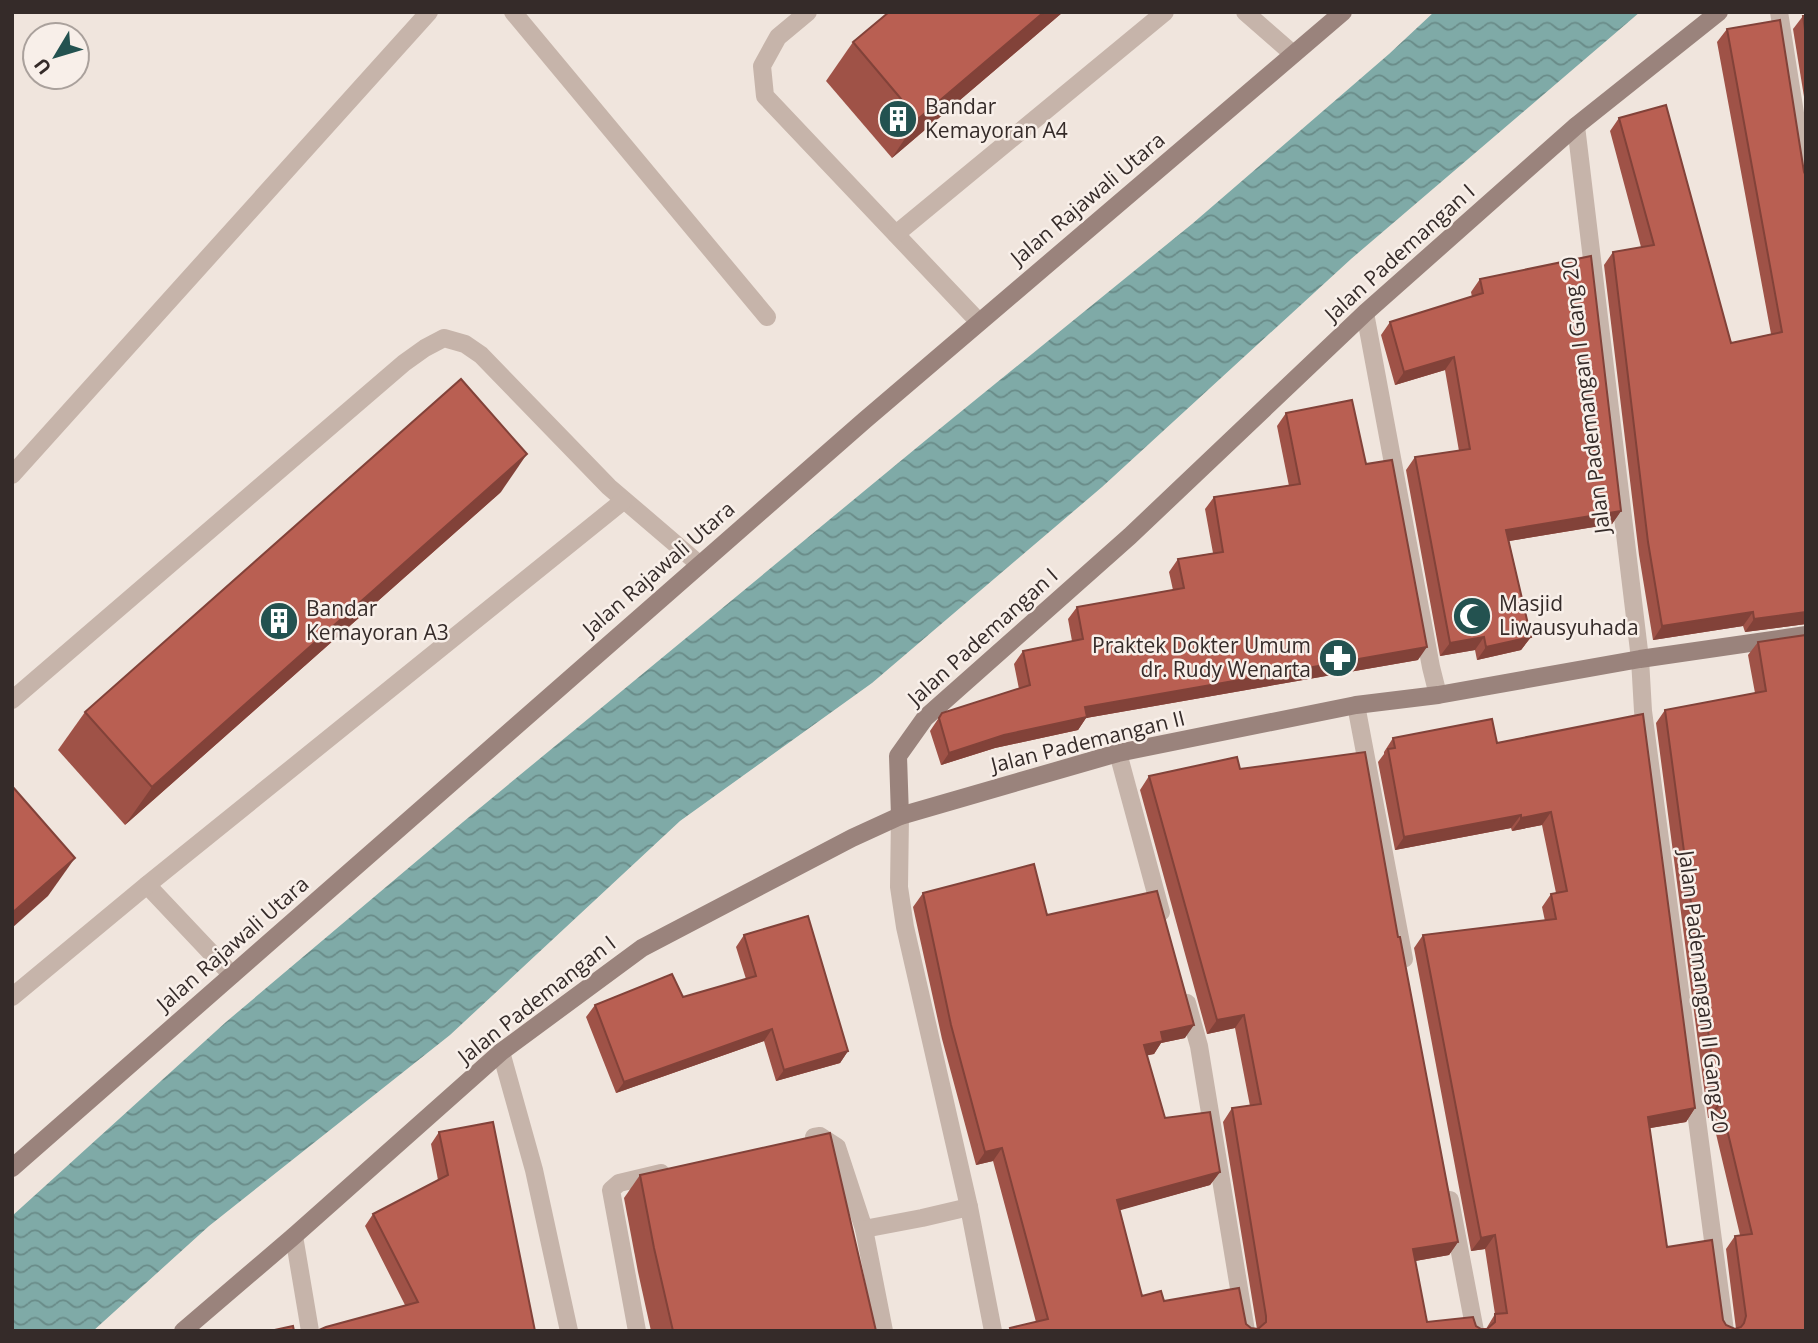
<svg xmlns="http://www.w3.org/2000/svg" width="1818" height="1343" viewBox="0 0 1818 1343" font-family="'Open Sans',sans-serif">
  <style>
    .water { fill: url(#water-waves) }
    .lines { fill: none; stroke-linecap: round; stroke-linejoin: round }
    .lane { stroke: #c6b4aa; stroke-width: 18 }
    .street { stroke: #c6b4aa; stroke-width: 18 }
    .secondary { stroke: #9a837c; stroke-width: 18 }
    .wall { fill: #9f5247 }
    .shaded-wall { fill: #824239 }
    .building { fill: #b95f52; stroke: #824239; stroke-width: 2 }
    .labels { text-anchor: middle; stroke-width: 5; stroke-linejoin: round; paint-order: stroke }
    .poi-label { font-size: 21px; fill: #352b29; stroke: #f8efe9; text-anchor: start }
    .street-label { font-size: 21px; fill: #352b29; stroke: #f8efe9 }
  </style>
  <defs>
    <pattern id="water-waves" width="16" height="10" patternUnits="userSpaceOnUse" patternTransform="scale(1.75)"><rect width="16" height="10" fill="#7faaa7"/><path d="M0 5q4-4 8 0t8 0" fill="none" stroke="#698b88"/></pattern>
  </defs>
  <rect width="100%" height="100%" fill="#f0e5dd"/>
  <path class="water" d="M1434,12H1640L1351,259L1102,487L872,683L680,821L450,1035L209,1226L93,1331H12V1216L226,1022L463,822L926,440L1192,224L1389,54Z"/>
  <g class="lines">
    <g class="lane">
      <path d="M513,12L767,317"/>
      <path d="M808,12L778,37L762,66L765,96L979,322"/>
      <path d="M1245,12L1293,54"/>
      <path d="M896,234L1165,12"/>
      <path d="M12,475L429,12"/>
      <path d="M12,700L404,363L425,348L444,338L465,344L481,355L609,487L699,564"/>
      <path d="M147,885L232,975"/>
      <path d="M12,997L147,885L623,501"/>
      <path d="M814,1137L820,1136L837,1147L864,1229L922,1218L969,1207"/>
      <path d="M864,1229L884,1331"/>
      <path d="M637,1331L611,1190L619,1183L661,1173"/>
    </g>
    <g class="street">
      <path d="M1779,12L1806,183"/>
      <path d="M1576,126L1640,659L1643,711L1725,1331"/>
      <path d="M1365,313L1431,667L1438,695"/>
      <path d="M1356,705L1404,959"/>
      <path d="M1118,753L1161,912"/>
      <path d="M900,816L899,887L905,927L969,1207L993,1331"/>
      <path d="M1187,1003L1199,1046L1246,1331"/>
      <path d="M501,1052L534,1170L569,1331"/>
      <path d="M1450,1200L1475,1331"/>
      <path d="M294,1236L310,1331"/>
    </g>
    <g class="secondary">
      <path d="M900,816L898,756L925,718L1130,536L1365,313L1576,126L1719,12"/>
      <path d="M12,1168L865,420L1343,12"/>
      <path d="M183,1331L294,1236L501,1052L642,948L852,838L900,816L1118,753L1356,705L1438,695L1640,659L1806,635"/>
    </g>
  </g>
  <g class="wall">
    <path d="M1063,12L892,158L826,81L853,42Z"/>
    <path d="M1803,16H1806V109L1793,29Z"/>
    <path d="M1727,29L1806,176V624L1745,632L1743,626L1653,640L1639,555L1604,265L1613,252L1641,247L1610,131L1619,118L1731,343L1771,334L1717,42Z"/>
    <path d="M1480,279L1621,511L1612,524L1509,541L1531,637L1521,650L1477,660L1475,650L1440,656L1406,470L1415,457L1459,451L1445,370L1395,385L1381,335L1390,322L1472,297L1471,292Z"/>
    <path d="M1286,413L1366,464L1418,660L1086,718L1078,730L995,748L941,765L930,731L942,713L1019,689L1014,664L1023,651L1072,641L1068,619L1077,607L1173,590L1169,572L1178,559L1213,553L1205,509L1214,497L1289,486L1277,426Z"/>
    <path d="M501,492L125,825L58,750L85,712Z"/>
    <path d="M1806,635V1331H1009L1010,1328L1036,1322L993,1161L976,1165L942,1039L913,907L923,893L1047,915L1185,1038L1161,1043L1154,1054L1147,1055L1165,1118L1220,1172L1210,1185L1119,1210L1142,1296L1246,1324L1251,1328L1257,1329L1223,1122L1232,1108L1250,1106L1235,1028L1207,1034L1140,790L1149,776L1240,769L1398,937L1458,1242L1449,1255L1415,1261L1427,1322L1476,1326L1481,1329H1486L1495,1314L1485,1249L1471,1251L1414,948L1423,935L1545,921L1542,907L1551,894L1556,893L1542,825L1512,831L1511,828L1395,850L1378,762L1384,754V752L1393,738L1497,743L1643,714L1695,1108L1686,1122L1650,1128L1667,1247L1723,1320L1726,1325L1736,1329L1726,1249L1735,1236L1740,1235L1712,1117L1708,1118L1656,723L1665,710L1755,693L1748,655L1758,642Z"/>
    <path d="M744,935L848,1051L840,1063L776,1081L764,1041L616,1093L586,1017L595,1005L683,997L746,979L736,947Z"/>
    <path d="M439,1132L535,1331L405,1305L365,1226L373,1214L438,1180L431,1144Z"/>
    <path d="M640,1175L876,1331H651L638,1272L624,1198Z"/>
  </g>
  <g class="shaded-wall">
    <path d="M1044,12H1063L892,158L918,119Z"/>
    <path d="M1454,357L1445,370L1395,385L1404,372Z"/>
    <path d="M527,454L501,492L125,825L152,787Z"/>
    <path d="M1621,511L1612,524L1497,543L1506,530Z"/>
    <path d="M1753,612L1743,626L1653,640L1662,626Z"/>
    <path d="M1806,612V624L1745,632L1754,619Z"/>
    <path d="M1484,637L1475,650L1440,656L1450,643Z"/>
    <path d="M1531,637L1521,650L1477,660L1486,647Z"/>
    <path d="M1427,647L1418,660L1086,718L1078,730L995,748L941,765L949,753L1085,707Z"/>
    <path d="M1551,812L1542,825L1512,831L1521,818Z"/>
    <path d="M1521,815L1511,828L1395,850L1404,837Z"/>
    <path d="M75,858L48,896L12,928V913Z"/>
    <path d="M1244,1015L1235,1028L1207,1034L1217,1020Z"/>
    <path d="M1194,1025L1185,1038L1161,1043L1154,1054L1135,1058L1144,1045L1161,1032Z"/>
    <path d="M772,1029L764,1041L616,1093L624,1082Z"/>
    <path d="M848,1051L840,1063L776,1081L784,1070Z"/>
    <path d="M1718,1104H1721L1712,1117L1708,1118Z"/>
    <path d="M1695,1108L1686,1122L1639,1130L1648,1117Z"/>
    <path d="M1002,1148L993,1161L976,1165L985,1152Z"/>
    <path d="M1220,1172L1210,1185L1107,1214L1117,1200Z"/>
    <path d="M1495,1235L1485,1249L1471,1251L1481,1238Z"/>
    <path d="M1458,1242L1449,1255L1404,1263L1413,1249Z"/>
  </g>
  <g class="building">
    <path d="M889,12H1044L918,119L853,42Z"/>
    <path d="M1803,16H1806V37Z"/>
    <path d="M1780,20L1804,172L1806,176V612L1754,619L1753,612L1662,626L1648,542L1613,252L1654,245L1619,118L1666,105L1731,343L1782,332L1727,29Z"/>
    <path d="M1591,256L1621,511L1506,530L1531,637L1486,647L1484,637L1450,643L1415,457L1470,449L1454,357L1404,372L1390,322L1483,293L1480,279Z"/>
    <path d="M461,379L527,454L152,787L85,712Z"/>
    <path d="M1352,400L1366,464L1392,460L1427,647L1085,707L1087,717L1004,735L949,753L939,718L942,713L1030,685L1023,651L1083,639L1077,607L1184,588L1178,559L1223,552L1214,497L1300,484L1286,413Z"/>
    <path d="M1806,635V1331H1011L1010,1328L1048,1319L1002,1148L985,1152L951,1025L923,893L1034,864L1047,915L1157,891L1194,1025L1161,1032L1163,1041L1144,1045L1165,1118L1210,1112L1220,1172L1117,1200L1142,1296L1161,1291L1164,1301L1239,1288L1246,1324L1251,1328L1258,1329L1266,1322V1316L1232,1108L1261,1104L1244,1015L1217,1020L1149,776L1237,757L1240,769L1365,752L1398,937H1400L1458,1242L1413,1249L1427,1322L1473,1317L1476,1326L1481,1329H1487L1495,1322V1314L1507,1313L1495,1235L1481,1238L1423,935L1556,919L1551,894L1567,891L1551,812L1521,818V815L1404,837L1388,749L1395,748L1393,738L1492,719L1497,743L1643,714L1695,1108L1648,1117L1667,1247L1712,1240L1723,1320L1726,1325L1735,1329L1741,1327L1744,1323L1746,1316L1735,1236L1752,1234L1721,1104H1718L1665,710L1766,691L1758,642Z"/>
    <path d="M12,786L75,858L12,913Z"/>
    <path d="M808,916L848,1051L784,1070L772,1029L624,1082L595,1005L672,974L683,997L756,976L744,935Z"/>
    <path d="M493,1122L535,1331H317L326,1327L418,1302L373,1214L448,1175L439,1132Z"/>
    <path d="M830,1133L876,1331H673L654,1248L640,1175Z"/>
    <path d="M293,1326L294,1331H270Z"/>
  </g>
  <defs>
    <g id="building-disc" transform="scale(2.0125)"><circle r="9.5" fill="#235250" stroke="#f8efe9"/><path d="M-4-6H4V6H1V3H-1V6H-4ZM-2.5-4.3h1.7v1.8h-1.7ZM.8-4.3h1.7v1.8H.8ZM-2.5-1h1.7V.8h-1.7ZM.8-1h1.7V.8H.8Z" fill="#fff"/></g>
    <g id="mosque-disc" transform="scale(2.0125)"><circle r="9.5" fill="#235250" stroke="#f8efe9"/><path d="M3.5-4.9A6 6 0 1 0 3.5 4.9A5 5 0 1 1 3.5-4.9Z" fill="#fff"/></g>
    <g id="pharmacy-disc" transform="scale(2.0125)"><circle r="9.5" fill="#235250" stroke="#f8efe9"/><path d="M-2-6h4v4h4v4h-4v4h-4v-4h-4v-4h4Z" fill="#fff"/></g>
  </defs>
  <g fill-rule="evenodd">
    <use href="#building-disc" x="898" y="119"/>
    <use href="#mosque-disc" x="1472" y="616"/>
    <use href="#building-disc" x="279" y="621"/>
    <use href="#pharmacy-disc" x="1338" y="658"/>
  </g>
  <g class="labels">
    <g class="poi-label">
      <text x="925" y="114">Bandar<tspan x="925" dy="24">Kemayoran A4</tspan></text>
      <text x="1499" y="611">Masjid<tspan x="1499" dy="24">Liwausyuhada</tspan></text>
      <text x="306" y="616">Bandar<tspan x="306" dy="24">Kemayoran A3</tspan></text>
      <text x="1311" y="653" text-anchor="end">Praktek Dokter Umum<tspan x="1311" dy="24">dr. Rudy Wenarta</tspan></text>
    </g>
    <g class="street-label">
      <text transform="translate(1088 199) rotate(-40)" y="7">Jalan Rajawali Utara</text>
      <text transform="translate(1400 253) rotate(-42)" y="7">Jalan Pademangan I</text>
      <text transform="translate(1586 395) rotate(-97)" y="7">Jalan Pademangan I Gang 20</text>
      <text transform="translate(659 569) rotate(-41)" y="7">Jalan Rajawali Utara</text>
      <text transform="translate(983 637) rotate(-42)" y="7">Jalan Pademangan I</text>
      <text transform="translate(1088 742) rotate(-14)" y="7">Jalan Pademangan II</text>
      <text transform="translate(233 944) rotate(-41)" y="7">Jalan Rajawali Utara</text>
      <text transform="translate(1703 992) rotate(83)" y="7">Jalan Pademangan II Gang 20</text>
      <text transform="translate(537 1000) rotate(-38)" y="7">Jalan Pademangan I</text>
    </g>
  </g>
  <rect width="1818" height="1343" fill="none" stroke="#352b29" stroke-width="28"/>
  <g transform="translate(56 56) rotate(232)"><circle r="33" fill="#f8efe9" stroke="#aaa19c" stroke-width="2"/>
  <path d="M0-5L12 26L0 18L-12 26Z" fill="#235250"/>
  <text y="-10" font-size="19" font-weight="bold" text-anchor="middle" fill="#352b29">U</text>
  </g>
</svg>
